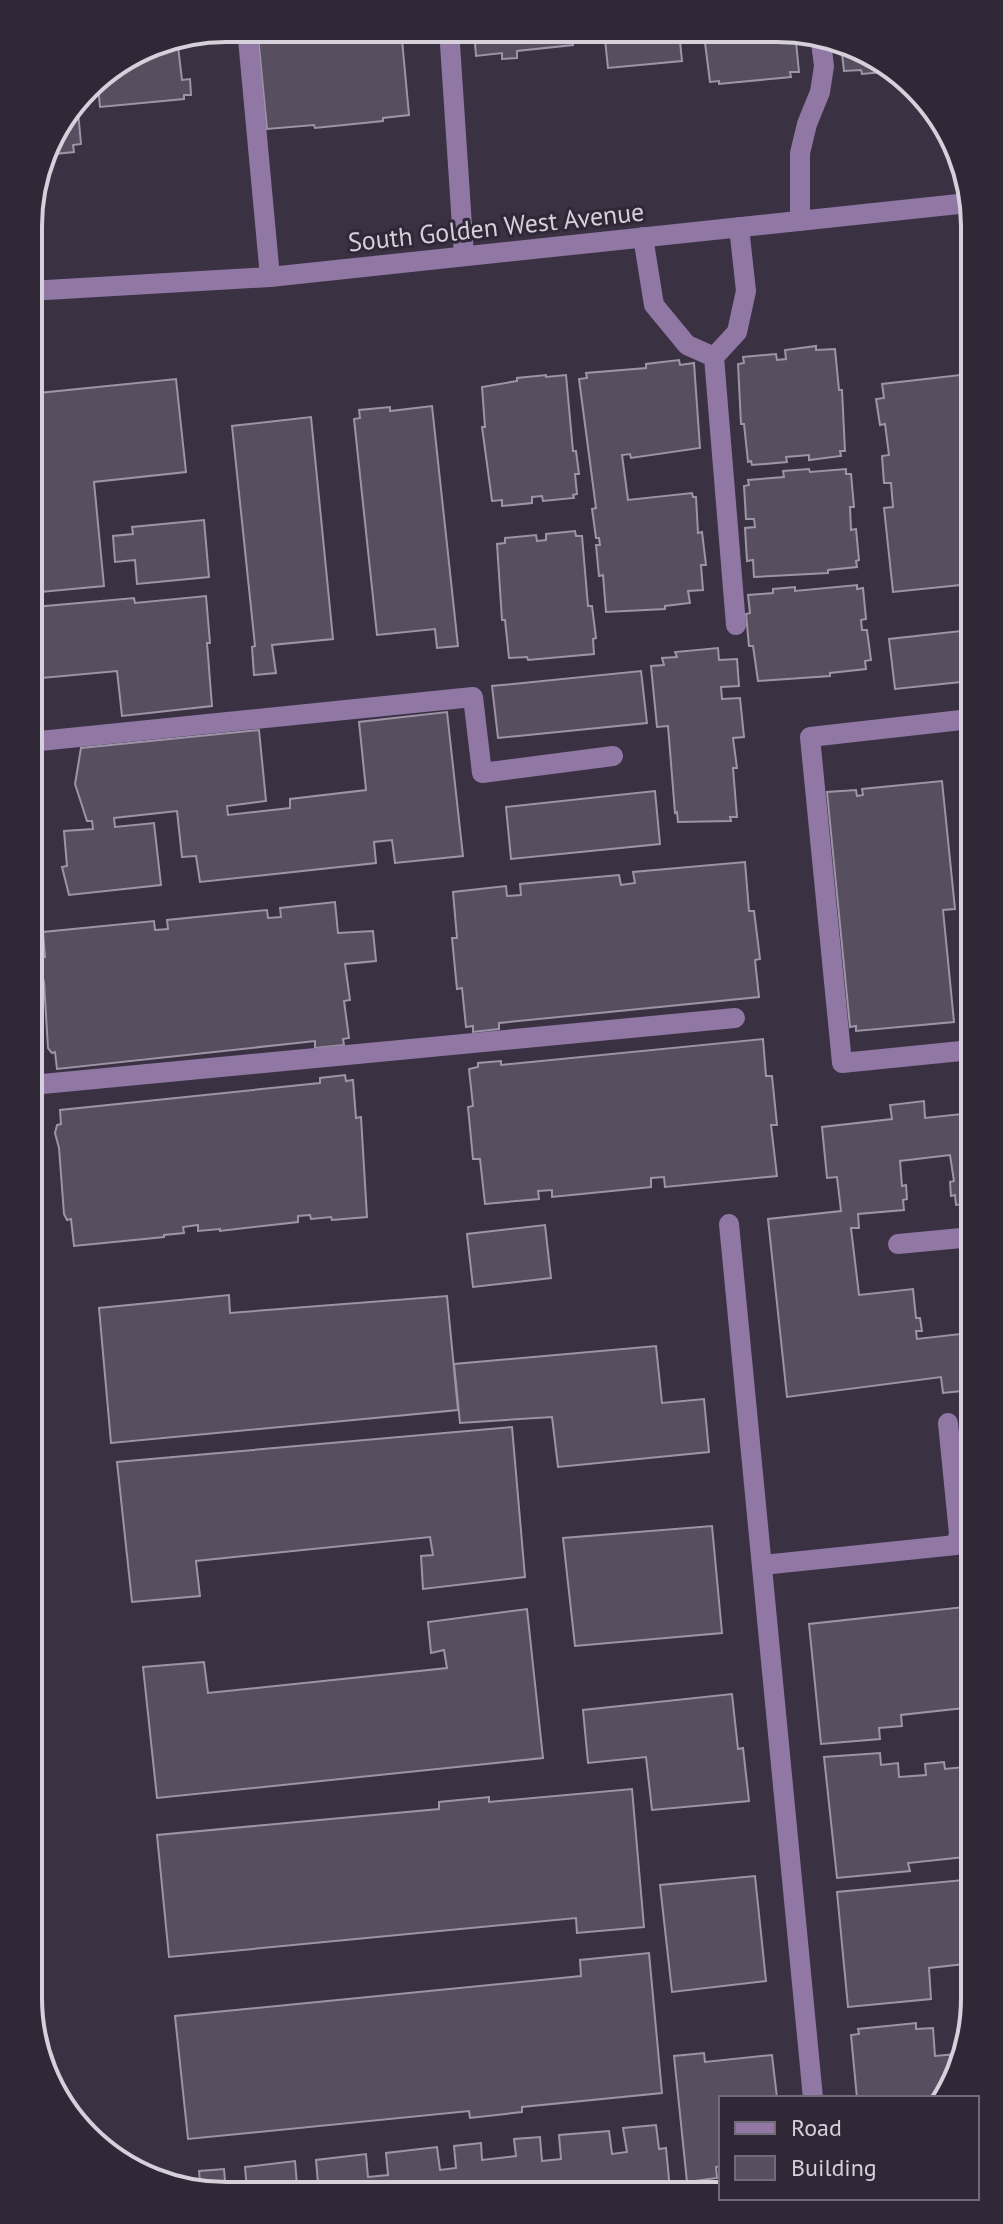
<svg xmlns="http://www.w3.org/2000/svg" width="1003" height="2224" viewBox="0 0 1003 2224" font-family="'PT Sans',sans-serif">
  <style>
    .building { fill: #574e5f; stroke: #9e94a7; stroke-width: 2 }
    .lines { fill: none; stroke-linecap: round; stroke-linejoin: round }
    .minor { stroke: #9077a4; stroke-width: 20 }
    .labels { text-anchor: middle; stroke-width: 6; stroke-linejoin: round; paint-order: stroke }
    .street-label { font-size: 26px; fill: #d5d0da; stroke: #302837 }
    .rim { fill: none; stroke: #d5d0da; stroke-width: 4 }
  </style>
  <rect width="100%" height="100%" fill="#3a3142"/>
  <g class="building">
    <path d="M309,29H401L409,115L383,118V121L315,128L314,125L267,129L258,36L309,31Z"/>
    <path d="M474,30H572L573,45L517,51V58L502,59V53L476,56Z"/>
    <path d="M604,30L679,31L682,61L608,68Z"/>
    <path d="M700,31L795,32L799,72H790L791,77L719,84V81L710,82L704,35H700Z"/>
    <path d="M177,38L182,80L190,79L191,95H184V99L100,107L98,86L92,87L95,77L151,43Z"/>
    <path d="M841,45L894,71L862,74L861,70L844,71Z"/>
    <path d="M77,101L81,144L73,145L74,152L44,155L48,139Z"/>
    <path d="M816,346V350L835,349L839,390H842L845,451H840L841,456L809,460V455L786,457L787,462L752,465L751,461L748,462L744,424H741L738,364L744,363L743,357L776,354L777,360L786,359L785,350Z"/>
    <path d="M679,360L680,365L694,363L700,448L631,458L630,454L622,455L628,500L692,493L693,497H696L698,533L702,532L706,565H701L703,590L688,591L690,603L665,606V609L606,612L603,575L599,576L596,545H600L599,538H596L592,509L596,508L579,379L587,378L586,373L646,368V364Z"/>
    <path d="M969,374L970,584L893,592L884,508L893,507L891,483H884L882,456L889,455L885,424L880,425L876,399L884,398L882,384Z"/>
    <path d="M546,375V377L566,375L573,451H576L579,474H575L577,494L573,495L574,498L543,501L542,496L532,497V503L502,506V500L492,501L482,427H485L482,387L517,381V378Z"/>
    <path d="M176,379L186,472L94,482L104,586L30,593L29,394Z"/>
    <path d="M432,406L458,646L437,648L435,629L377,635L354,419L360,418L359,410L390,407V411Z"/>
    <path d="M311,417L333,639L272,645L276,673L254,675L252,647L255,646L232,426Z"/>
    <path d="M809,469L810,472L846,469V474H851L854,507H850L851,530L856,529L859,560L856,561L857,567L828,570V573L754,577L753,560L747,561L745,528L755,527L754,519H746L744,486L749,485L748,480L784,477L783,471Z"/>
    <path d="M204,520L209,577L137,584L135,560L115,562L113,536L133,534L132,527Z"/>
    <path d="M575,531L576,536H582L588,606H592L596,638L593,639L594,654L528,660L527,657L509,658L505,620H502L497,544L505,543V538L536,535L537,541L546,540V534Z"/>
    <path d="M857,585V589L863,588L866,619L861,620L862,630H867L871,660L865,661L866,669L830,673V676L758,681L753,646H749L746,614L750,613L748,595L773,593V589L795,587V591Z"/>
    <path d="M206,596L210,643H207L212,706L122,716L117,671L42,678L35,607L134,598L135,603Z"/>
    <path d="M970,630V681L895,689L889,639Z"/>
    <path d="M718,648L719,660L737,659L739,686L721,687L722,699L740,698L744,737L733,738L737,768H733L737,817H730L731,821L678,822L677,812L675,813L668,726L657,727L651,666L664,665L662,658L677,657L675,652Z"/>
    <path d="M641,671L647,723L498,738L492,686Z"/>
    <path d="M447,712L463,856L395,863L392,840L374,842L376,863L200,882L196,856L182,857L177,811L114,818L115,827L154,823L161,885L69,895L62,867L67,866L64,831L93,829L92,821H87L75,784L81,748L259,730L266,801L227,806L228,815L290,808V799L366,790L359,722Z"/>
    <path d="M942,781L955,909L943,910L954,1022L856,1031V1026L850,1027L827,792L856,790L857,796L863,795L862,789Z"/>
    <path d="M655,791L660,844L511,859L506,807Z"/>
    <path d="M745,862L749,911H754L760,959L755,960L759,997L499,1023V1029L473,1032V1026L466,1027L462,988L457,989L452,938H457L453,892L506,886L507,896L521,895L520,884L619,875L621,885L635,883L633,872Z"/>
    <path d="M335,902L338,933L373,931L376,961L345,964L350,1000L344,1001L349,1038L343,1039L344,1045L315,1048V1041L57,1069L55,1052L52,1053L48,1048L44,982L39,967L42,957H45L43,932L154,921L155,930L168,929L167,920L267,910L268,918L281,917L280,908Z"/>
    <path d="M763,1039L766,1076H772L777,1125H771L777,1176L665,1187L664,1177L651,1178V1187L552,1197V1190L538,1191L539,1199L485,1204L480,1159H473L468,1107L473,1106L469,1069L478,1067V1063L501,1061V1065Z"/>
    <path d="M345,1075L346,1081L353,1080L356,1118L361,1117L367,1217L332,1220L331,1217L311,1219L310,1215L298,1216V1222L220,1231V1229L198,1231V1225L183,1227L184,1233L164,1235V1237L74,1246L71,1219L67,1220L64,1214L59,1148L55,1133L57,1125L61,1124L60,1110L320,1083V1078Z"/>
    <path d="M924,1101L925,1118L971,1113L972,1203L956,1205L955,1195L951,1196L950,1182L954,1181L950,1155L900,1161L902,1186L906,1185L907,1199L903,1200L904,1210L858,1214L859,1228H851L859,1295L913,1289L916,1318H920L922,1331H916L917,1339L970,1333L968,1326H965L963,1312H966L964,1285L972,1284V1390L943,1393L941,1377L787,1397L768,1219L841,1211L837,1177L827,1178L822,1127L892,1119L890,1105Z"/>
    <path d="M545,1225L551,1278L473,1287L467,1234Z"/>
    <path d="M229,1295L230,1313L447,1296L458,1410L111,1443L99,1308Z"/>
    <path d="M656,1346L662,1403L704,1399L709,1452L558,1467L552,1417L460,1423L454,1364Z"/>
    <path d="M512,1427L525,1577L423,1589L421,1556L433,1555L430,1537L196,1561L200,1596L132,1602L117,1462Z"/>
    <path d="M712,1526L722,1633L575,1646L563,1538Z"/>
    <path d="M973,1606V1707L901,1715L902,1726L879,1728L880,1739L821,1744L809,1624Z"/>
    <path d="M527,1609L543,1758L157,1798L143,1667L204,1662L208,1693L447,1668L444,1650L431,1653L428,1622Z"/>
    <path d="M732,1694L738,1749L743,1748L749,1801L652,1810L646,1757L588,1763L583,1710Z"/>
    <path d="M880,1753L881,1765L898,1763L899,1777L926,1775L925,1764L944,1762L945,1769L974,1766V1856L908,1863L910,1871L837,1878L824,1757Z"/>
    <path d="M632,1789L644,1927L577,1933L576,1918L169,1957L157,1835L439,1809V1802L489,1797V1802Z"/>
    <path d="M755,1876L766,1981L672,1992L660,1885Z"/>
    <path d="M974,1879V1963L929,1968L931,1999L848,2007L837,1892Z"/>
    <path d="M649,1953L662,2093L522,2107V2112L470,2118L469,2111L188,2139L175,2016L581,1976L580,1960Z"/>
    <path d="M916,2023V2029L933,2028L935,2056L958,2054L942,2098H857L851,2035L859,2034L858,2029Z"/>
    <path d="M704,2053L705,2062L772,2055L777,2098H721V2166L716,2167L717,2178L687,2182L674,2056Z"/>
    <path d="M656,2125L659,2149L666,2148L670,2190L201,2192L199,2171L224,2169L226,2192L247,2190L245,2167L295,2161L297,2185L318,2183L316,2160L366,2154L368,2177L388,2175L386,2153L437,2147L440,2170L456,2168L454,2146L481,2143L482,2160L516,2156L514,2139L540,2137L542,2161L561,2159L559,2135L609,2131L612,2154L627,2152L623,2128Z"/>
  </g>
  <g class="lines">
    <g class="minor">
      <path d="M247,28L270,277"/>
      <path d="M449,29L464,256"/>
      <path d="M800,221V153L807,124L820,92L824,66L820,34"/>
      <path d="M643,237L654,305L687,345L714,357"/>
      <path d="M29,291L270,277L968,203"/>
      <path d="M736,625L714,357L737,332L746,291L739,227"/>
      <path d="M970,719L810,737L842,1063L971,1050"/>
      <path d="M30,742L473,697L482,773L613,756"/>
      <path d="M32,1085L735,1018"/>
      <path d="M729,1224L813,2098"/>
      <path d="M898,1244L972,1237"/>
      <path d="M762,1565L956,1545L959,1534L948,1423"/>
    </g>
  </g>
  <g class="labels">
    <g class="street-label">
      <text transform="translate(496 227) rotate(-6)" y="9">South Golden West Avenue</text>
    </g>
  </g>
  <path d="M0 0H1003V2224H0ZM226 42H777A184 184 0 0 1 961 226V1998A184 184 0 0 1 777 2182H226A184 184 0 0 1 42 1998V226A184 184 0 0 1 226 42Z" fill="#302837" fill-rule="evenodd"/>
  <path class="rim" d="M226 42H777A184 184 0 0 1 961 226V1998A184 184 0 0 1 777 2182H226A184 184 0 0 1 42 1998V226A184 184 0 0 1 226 42Z"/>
  <rect x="719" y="2096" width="260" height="104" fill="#302837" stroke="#726b78" stroke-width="2"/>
  <rect x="735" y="2122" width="40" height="12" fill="#9077a4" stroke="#726b78" stroke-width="2"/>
  <text x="791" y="2136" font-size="24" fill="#d5d0da">Road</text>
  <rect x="735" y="2156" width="40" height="24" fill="#574e5f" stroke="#726b78" stroke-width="2"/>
  <text x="791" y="2176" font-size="24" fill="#d5d0da">Building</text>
</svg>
